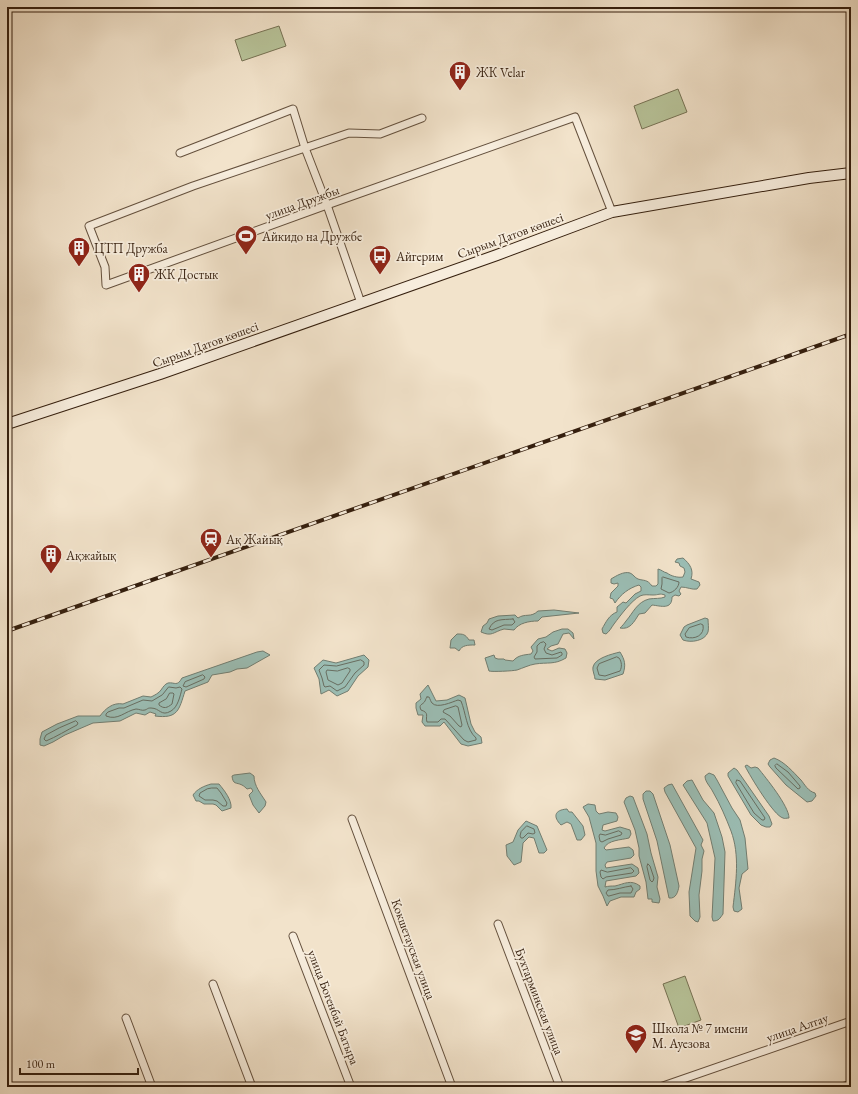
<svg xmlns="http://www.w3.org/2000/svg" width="858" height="1094" viewBox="0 0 858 1094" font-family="'EB Garamond',serif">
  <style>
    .pitch { fill: #b8c49a; stroke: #767254 }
    .water { fill: #9bbeb5; stroke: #727e72 }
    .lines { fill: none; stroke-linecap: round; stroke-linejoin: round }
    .shore { stroke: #686e62; stroke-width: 1 }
    .minor-casing { stroke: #64503d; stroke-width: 9 }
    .secondary-casing { stroke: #351f0e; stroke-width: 12 }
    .minor { stroke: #f7eddd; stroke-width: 7 }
    .secondary { stroke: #f7eddd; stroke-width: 10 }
    .rail-casing { stroke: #351f0e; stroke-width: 4 }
    .rail { stroke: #f7eddd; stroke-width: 2.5; stroke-dasharray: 8; stroke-linecap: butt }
    .labels { text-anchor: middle; stroke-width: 3.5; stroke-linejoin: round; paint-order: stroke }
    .poi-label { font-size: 13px; fill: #351f0e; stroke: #f7eddd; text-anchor: start }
    .street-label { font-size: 13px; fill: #351f0e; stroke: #f7eddd }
  </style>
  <rect width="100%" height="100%" fill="#f2e3cb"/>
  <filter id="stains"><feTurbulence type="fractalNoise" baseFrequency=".005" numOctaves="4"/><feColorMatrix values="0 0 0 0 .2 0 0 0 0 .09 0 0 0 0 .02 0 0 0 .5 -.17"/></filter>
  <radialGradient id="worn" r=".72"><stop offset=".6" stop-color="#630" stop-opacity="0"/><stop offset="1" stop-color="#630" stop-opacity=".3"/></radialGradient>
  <g class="pitch">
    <path d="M279,26L286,46L242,61L235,40Z"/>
    <path d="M678,89L687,112L642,129L634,106Z"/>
    <path d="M685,976L701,1020L679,1028L663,984Z"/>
  </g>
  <g class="water">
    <path d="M683,558C690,564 694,570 691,579L699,582L700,585L697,589C692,590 687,587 681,587L679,591L681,594L679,596L675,595L672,597C672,610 661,606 652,605L645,613L639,614C634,622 630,630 620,628C622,626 624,624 626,621C633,613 637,602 649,599C655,598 660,599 665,597V595C659,593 659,595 653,595C648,595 644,594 640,596C631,601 620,616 614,624C611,628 610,631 606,634L603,633L602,629C606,622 609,615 617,612V607L623,602L626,603L635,594L641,591V587L639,585C629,588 621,594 615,603L613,599L610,598L611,593L618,586V583L614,584L611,583V579C616,576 624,571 630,573C633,574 635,578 638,579C644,581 647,579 652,586H656L658,584V569C662,570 663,572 667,573C671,576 678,578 683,577L685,572L684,568L680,566L679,563L675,562L677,559Z"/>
    <path d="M554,610L579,613L542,617L538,621C529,621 519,623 514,630C511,630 507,629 504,629C493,632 492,637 481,632L483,626L487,623L489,619L498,616L515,615L518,618C525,613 531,618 538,611Z"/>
    <path d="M705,618L708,619C708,623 709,628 708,632C705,641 691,643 683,640L680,635L684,627L687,625Z"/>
    <path d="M562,629H568L573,633L574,639L569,633L563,634L558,644L551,646L547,649L552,651L559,648L565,649L567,653L566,658C554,665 548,662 535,664C529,665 523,668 517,670C513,671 492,672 489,671L485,658L494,655L495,658L498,659H504L505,660L513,661C518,655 524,655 531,654L533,651L531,647L538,639L546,637L553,632Z"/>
    <path d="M457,634C463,634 465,634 469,640H474L475,645C468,645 462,645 459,651L455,648H450L451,640Z"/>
    <path d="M263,651L270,655L247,668L237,669L230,672L212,675L208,682L185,691C179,710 178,719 155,716L156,714L150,712L145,715L136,713L120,721L93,723L65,735L53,742L44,746L40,745V739L42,732L57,724L78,716H100C105,709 113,702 123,704L143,696L151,697C155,695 159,693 161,690C163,687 165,684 168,683C175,682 177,687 182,678L257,652Z"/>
    <path d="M620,652C625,660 626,665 623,674L605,680L595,679C595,676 592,670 593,667C595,658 612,654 620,652Z"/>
    <path d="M364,655L369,660L368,667L358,676L348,691L337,696L329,690L321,694L319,679L314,668L323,660L336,663Z"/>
    <path d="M428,685L436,701L447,700L459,695L465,698L471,724L475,732L481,737L482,743L468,746L461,744L444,722L440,726H425L422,722L423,715H418L416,708V703L421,699L420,694Z"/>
    <path d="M774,758C785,762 793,772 801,780C805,785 808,791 815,793L816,796L812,801L807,802L786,785L770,767L768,764L770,760Z"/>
    <path d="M747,765L751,768L755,767L758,768C766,778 789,806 789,818C786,818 785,819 783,818C774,816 750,776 745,766Z"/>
    <path d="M734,768L737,770L769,816L772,824L770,827H766L761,825L751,815L728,776V773Z"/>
    <path d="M250,773L254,776C254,786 261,794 266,802L265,806L259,813L253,805L249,795L253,791L251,788L247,789C246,788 244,786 242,785C236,782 233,785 232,776L234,775Z"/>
    <path d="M709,773L714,775L717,780L732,808L740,820L745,838L748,869L742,874L739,888L742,909L738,912L734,911L733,907C736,882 740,855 731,831C726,818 720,804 713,792C710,786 705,782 705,776Z"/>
    <path d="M692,780L703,800L714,813L722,837L725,852L723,914C720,918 719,921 713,921L712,917L715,858L707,823L683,785L687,781Z"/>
    <path d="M211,784H219C224,790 232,800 231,808L222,811L216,805L213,804H204L199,801H196L193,795C197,789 204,786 211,784Z"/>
    <path d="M672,784L703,840L701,845L704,851L702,859V871L699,895L700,917L698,922L695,921L690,916L689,892L696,848L665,792L664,788L668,785Z"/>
    <path d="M646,791H650L653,794L670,845L679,886C678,892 676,899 669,898L657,841L643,799V794Z"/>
    <path d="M630,796L633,797L647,834L651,853L658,877L657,887L660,899L659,903L652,902V899H648L646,882L639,856V848L635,830L624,802L626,798Z"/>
    <path d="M588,804L595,805L596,811L599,814L608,812L616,813L618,817L617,821L603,825L602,830L605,831L620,827L630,830L631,834L629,838C621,840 608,840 604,848L606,850L629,847L633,850L634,855L631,858L607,862L605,865L606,868L632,864L638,868L639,873L636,876L606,881L605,887C608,886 612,886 615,886C624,884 631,879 640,886V889L636,892L634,897H621L610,901L607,906L603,896L598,886L596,871V843L589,817L583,807Z"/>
    <path d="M567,809L569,812H572L583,826L585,835L581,840H577L571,824L567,822L561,825C553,817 554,810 567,809Z"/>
    <path d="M526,821L537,826L547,850L544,853H539L534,838L529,837L523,843L521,862L514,865L507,856L506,845L513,842L518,830Z"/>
  </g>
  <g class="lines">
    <g class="shore">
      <path d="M663,577L679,582C679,587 674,592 669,593L661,589L662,584V578Z"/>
      <path d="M513,619L515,622L512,625H504L492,630L489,629C494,618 502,620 513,619Z"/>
      <path d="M701,624L703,625C705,635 695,640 686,637L685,634L689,628Z"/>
      <path d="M544,642L546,644L544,649L546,653L552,655L561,652L562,653V655L557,658L535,659L534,657L537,652V646L540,643Z"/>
      <path d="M617,657L619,658C622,662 622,667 620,671L605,676L599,675L597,668L599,664Z"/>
      <path d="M361,660L364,662V665L355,673L345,687L337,691L330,686L325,687L324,686L322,678L319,670L324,665L336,666Z"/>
      <path d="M348,668L350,669V671L342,683L338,685L328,680L326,672L327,670L337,671Z"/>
      <path d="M203,675L205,677L204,679L186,687L183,686L185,682Z"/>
      <path d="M169,687L176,688L180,687L182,689C180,696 178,707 171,711C161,717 160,708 151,708C147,708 148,709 145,710C142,711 139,709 136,709C125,711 118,721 106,716V714L108,712L119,708H124L143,700L152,701L162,695Z"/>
      <path d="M170,693H173L174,694L172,704C167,708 164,709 159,705V703L166,699Z"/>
      <path d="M427,697H429C430,699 431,702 432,703C437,709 452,702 458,700L461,701C466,713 466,729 476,738V740L468,742L464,740L445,719H441L438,722H427C425,716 430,713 421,710C418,704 423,705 425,701C426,699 426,698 427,697Z"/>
      <path d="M456,706L458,707L462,725L461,727L459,726L450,716L443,712L444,710Z"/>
      <path d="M76,721L78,723L77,725C67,730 56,737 46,741L44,739L46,735L59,728Z"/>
      <path d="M777,764L788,772L800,786V788L798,789L776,768L775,766Z"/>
      <path d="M737,780L740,781L765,818L764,820H762L754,813L736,783Z"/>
      <path d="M212,788H217L221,793L227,803L226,806H223L217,801L213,800H205L199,796L200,793L207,789Z"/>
      <path d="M527,826L534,829L535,833L533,834L528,833L523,838H521L520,836L521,832Z"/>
      <path d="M619,831L622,833L621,835L608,839L602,842L600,841L599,836L600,834L605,835Z"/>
      <path d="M648,864L650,866L654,878L653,881L652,882L650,880L647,867Z"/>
      <path d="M631,868L634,871L632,873L606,877L603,879L601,877L600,872L601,870L607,872Z"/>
      <path d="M631,886L633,889L631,893H620L609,896H608L606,893L608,890C616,890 623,887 631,886Z"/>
    </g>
    <g class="minor-casing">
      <g id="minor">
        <path d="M422,118L380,134L349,133L193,186L89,226L105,267L106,285L327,205L575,117L612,212"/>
        <path d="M180,153L293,109L305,148L327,205L361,303"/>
        <path d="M352,819L452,1087"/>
        <path d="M498,924L560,1087"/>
        <path d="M293,936L351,1087"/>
        <path d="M213,984L252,1087"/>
        <path d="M126,1018L152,1087"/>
        <path d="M660,1087L851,1021"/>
        <path d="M842,1087L851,1084"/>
      </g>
    </g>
    <g class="secondary-casing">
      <path id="secondary" d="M7,424L160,374L497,255L612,212L809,178L851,173"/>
    </g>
    <use href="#minor" class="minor"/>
    <use href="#secondary" class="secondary"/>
    <g class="rail-casing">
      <path id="rail" d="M7,631L851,334"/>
    </g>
    <use href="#rail" class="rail"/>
  </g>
  <defs>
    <g id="building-pin" transform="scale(1.15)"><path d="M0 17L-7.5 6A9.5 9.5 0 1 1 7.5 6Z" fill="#8f2418" stroke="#f7eddd"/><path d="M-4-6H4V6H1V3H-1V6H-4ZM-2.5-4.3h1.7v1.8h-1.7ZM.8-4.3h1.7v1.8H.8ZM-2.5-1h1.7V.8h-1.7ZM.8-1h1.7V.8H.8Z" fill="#fff"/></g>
    <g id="stadium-pin" transform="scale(1.15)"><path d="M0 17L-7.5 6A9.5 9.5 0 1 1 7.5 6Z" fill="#8f2418" stroke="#f7eddd"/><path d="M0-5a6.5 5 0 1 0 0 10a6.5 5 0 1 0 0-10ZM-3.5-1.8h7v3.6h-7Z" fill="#fff"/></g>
    <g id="bus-pin" transform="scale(1.15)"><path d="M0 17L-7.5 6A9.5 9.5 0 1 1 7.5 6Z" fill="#8f2418" stroke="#f7eddd"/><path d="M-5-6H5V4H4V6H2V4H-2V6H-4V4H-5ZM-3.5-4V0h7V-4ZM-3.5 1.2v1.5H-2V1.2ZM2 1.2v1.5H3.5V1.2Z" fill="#fff"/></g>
    <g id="station-pin" transform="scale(1.15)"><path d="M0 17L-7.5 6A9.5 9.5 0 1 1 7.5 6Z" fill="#8f2418" stroke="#f7eddd"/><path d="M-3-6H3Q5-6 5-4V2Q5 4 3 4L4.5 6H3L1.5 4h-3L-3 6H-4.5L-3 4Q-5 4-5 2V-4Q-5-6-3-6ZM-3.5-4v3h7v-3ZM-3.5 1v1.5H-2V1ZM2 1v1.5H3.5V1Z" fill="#fff"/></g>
    <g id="school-pin" transform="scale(1.15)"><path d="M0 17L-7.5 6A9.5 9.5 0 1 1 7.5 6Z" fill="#8f2418" stroke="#f7eddd"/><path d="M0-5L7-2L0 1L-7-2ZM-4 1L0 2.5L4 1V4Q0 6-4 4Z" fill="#fff"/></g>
  </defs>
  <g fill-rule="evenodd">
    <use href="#building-pin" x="460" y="72"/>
    <use href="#stadium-pin" x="246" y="236"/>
    <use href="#building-pin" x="79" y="248"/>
    <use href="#bus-pin" x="380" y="256"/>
    <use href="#building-pin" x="139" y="274"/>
    <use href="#station-pin" x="211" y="539"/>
    <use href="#building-pin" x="51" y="555"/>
    <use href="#school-pin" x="636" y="1035"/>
  </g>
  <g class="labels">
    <g class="poi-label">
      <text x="476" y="77">ЖК Velar</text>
      <text x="262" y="241">Айкидо на Дружбе</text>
      <text x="94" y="253">ЦТП Дружба</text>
      <text x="396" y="261">Айгерим</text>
      <text x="154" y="279">ЖК Достык</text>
      <text x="226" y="544">Ақ Жайық</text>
      <text x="66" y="560">Ақжайық</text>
      <text x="652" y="1033">Школа № 7 имени<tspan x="652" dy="15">М. Ауезова</tspan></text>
    </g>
    <g class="street-label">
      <text transform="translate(302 202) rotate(-20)" y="5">улица Дружбы</text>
      <text transform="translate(510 235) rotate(-20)" y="5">Сырым Датов көшесі</text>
      <text transform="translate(205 344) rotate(-20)" y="5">Сырым Датов көшесі</text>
      <text transform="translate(414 949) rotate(70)" y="5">Кокшетауская улица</text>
      <text transform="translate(540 1001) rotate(69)" y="5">Бухтарминская улица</text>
      <text transform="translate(334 1007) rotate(69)" y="5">улица Богенбай Батыра</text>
      <text transform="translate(797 1027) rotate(-19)" y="5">улица Алтау</text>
    </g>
  </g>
  <rect width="858" height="1094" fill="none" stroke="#f2e3cb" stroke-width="24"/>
  <rect x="8" y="8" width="842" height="1078" fill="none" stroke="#351f0e" stroke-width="2"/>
  <rect x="12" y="12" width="834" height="1070" fill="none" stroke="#351f0e"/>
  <path d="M20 1068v6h118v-6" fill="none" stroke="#351f0e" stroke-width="2"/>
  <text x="26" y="1068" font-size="12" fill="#351f0e" stroke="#f7eddd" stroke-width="3" paint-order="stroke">100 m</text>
  <rect width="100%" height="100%" filter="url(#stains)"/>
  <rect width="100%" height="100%" fill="url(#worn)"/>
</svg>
